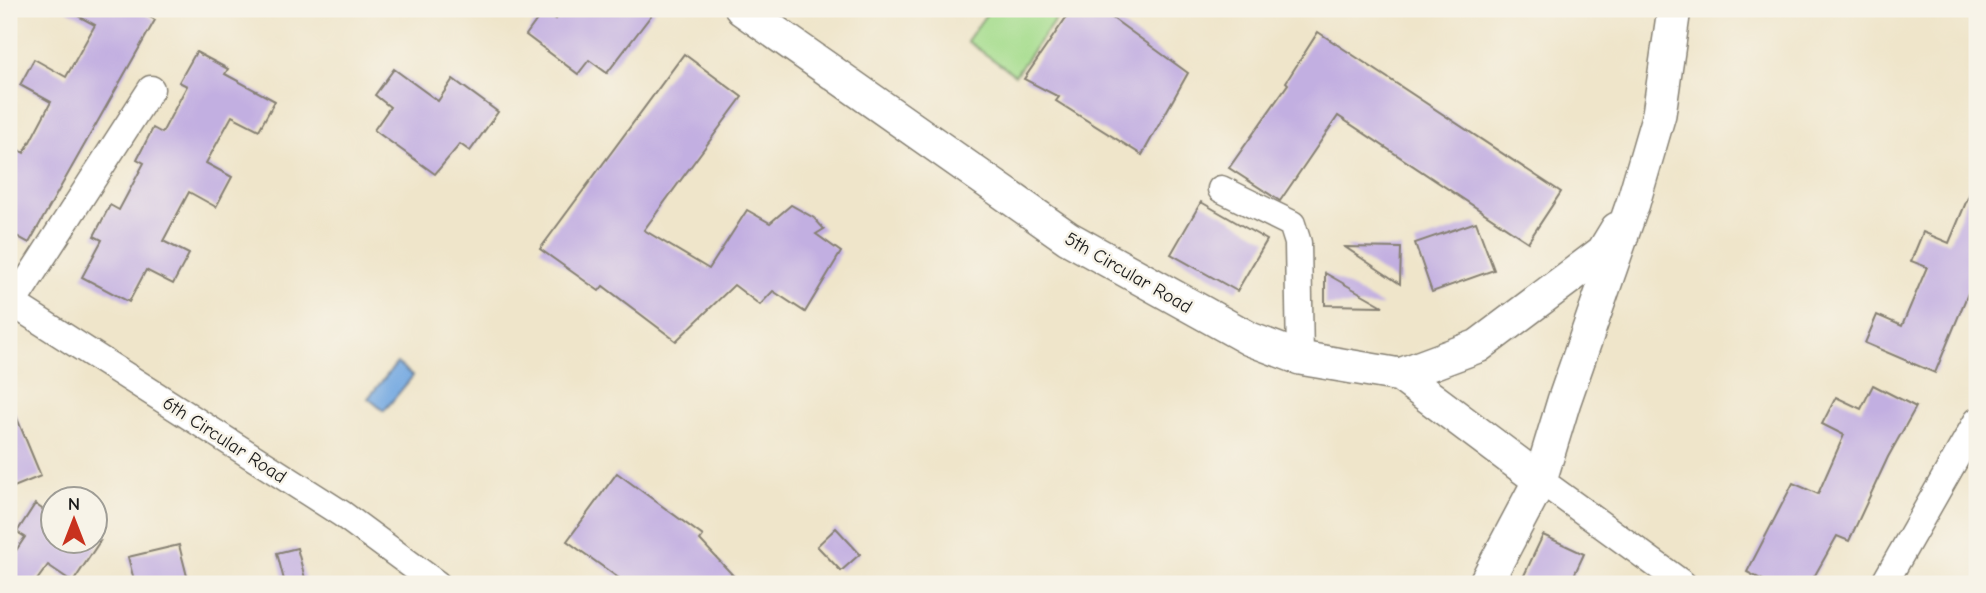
<svg xmlns="http://www.w3.org/2000/svg" width="1986" height="593" viewBox="0 0 1986 593" font-family="'Comic Neue',sans-serif">
  <style>
    .green { fill: #a6dd8e; stroke: #617c55; stroke-width: 2 }
    .water { fill: #74a9e1; stroke: #48627e; stroke-width: 2 }
    .building { fill: #c2afe1 }
    .lines { fill: none; stroke-linecap: round; stroke-linejoin: round }
    .minor-casing { stroke: #868073; stroke-width: 29 }
    .tertiary-casing { stroke: #868073; stroke-width: 36 }
    .minor { stroke: #fff; stroke-width: 26 }
    .tertiary { stroke: #fff; stroke-width: 33 }
    .labels { text-anchor: middle; stroke-width: 5; stroke-linejoin: round; paint-order: stroke }
    .street-label { font-size: 19px; fill: #1c1c1c; stroke: #f7f3e8 }
  </style>
  <rect width="100%" height="100%" fill="#f7f3e8"/>
  <filter id="ink" filterUnits="userSpaceOnUse"><feTurbulence type="fractalNoise" baseFrequency=".0143" numOctaves="2"/><feDisplacementMap in="SourceGraphic" scale="14" xChannelSelector="R" yChannelSelector="G"/><feConvolveMatrix kernelMatrix="1 2 1 2 8 2 1 2 1" color-interpolation-filters="sRGB"/></filter>
  <filter id="wash" filterUnits="userSpaceOnUse"><feTurbulence type="fractalNoise" baseFrequency=".00686" numOctaves="4" result="noise"/><feDisplacementMap in="SourceGraphic" scale="28" xChannelSelector="R" yChannelSelector="G"/><feGaussianBlur stdDeviation="1.57" result="paint"/><feColorMatrix in="noise" values="0 0 0 0 0 0 0 0 0 0 0 0 0 0 0 0 0 1.4 0 .05"/><feComposite in="paint" operator="in"/></filter>
  <g filter="url(#wash)">
    <rect width="100%" height="100%" fill="#efe5ca"/>
    <path class="green" d="M990,9H1063L1015,75L967,41Z"/>
    <path class="water" d="M397,363L413,376L384,411L368,398Z"/>
    <g id="blocks">
      <g class="building">
        <path d="M65,9H136L155,20L29,243L9,232V145L24,153L51,102L20,85L34,59L66,77L95,25Z"/>
        <path d="M564,9H656L607,73L589,60L578,74L526,35L544,10L556,19Z"/>
        <path d="M1072,9H1100L1188,73L1142,155L1056,101L1059,97L1024,79Z"/>
        <path d="M1318,32L1561,192L1528,242L1338,116L1280,201L1229,168L1288,84L1286,82Z"/>
        <path d="M196,52L228,69L225,74L275,101L259,130L232,116L206,163L232,177L216,207L189,192L163,241L189,254L173,284L146,270L129,302L82,277L102,240L94,236L110,205L119,210L144,163L137,159L153,128L162,133L187,86L179,82Z"/>
        <path d="M684,54L742,97L644,230L709,269L747,210L770,223L791,205L814,218L824,229L816,234L841,252L805,312L773,291L760,305L734,285L676,341L603,286L599,291L540,249Z"/>
        <path d="M394,69L438,101L453,79L498,112L470,151L460,144L435,174L374,130L390,107L375,95Z"/>
        <path d="M1977,176V288L1971,286L1935,373L1865,343L1877,315L1902,326L1927,267L1911,261L1923,232L1949,243Z"/>
        <path d="M1201,202L1267,240L1237,291L1171,254Z"/>
        <path d="M1476,222L1494,270L1432,292L1415,243Z"/>
        <path d="M1345,247L1401,248L1400,284Z"/>
        <path d="M1325,273L1383,306L1325,305Z"/>
        <path d="M1873,385L1916,407L1888,457L1849,541L1837,536L1810,584H1770L1747,572L1793,483L1818,494L1844,435L1822,424L1836,397L1861,409Z"/>
        <path d="M9,399L41,476L9,489Z"/>
        <path d="M617,473L703,536L700,540L741,584H627L567,541Z"/>
        <path d="M35,504L52,516V541H100L73,582L48,565L34,584H9V561L25,537L17,532Z"/>
        <path d="M836,528L860,554L841,571L817,546Z"/>
        <path d="M1543,535L1584,554L1570,584H1520Z"/>
        <path d="M179,545L189,584H135L128,557Z"/>
        <path d="M297,548L306,582L285,584L277,553Z"/>
      </g>
    </g>
  </g>
  <g filter="url(#ink)">
    <use href="#blocks" fill-opacity="0" stroke="#868073" stroke-width="2"/>
    <g class="lines">
      <g class="minor-casing">
        <g id="minor">
          <path d="M1221,189L1292,224L1298,243L1300,358"/>
          <path d="M9,301L342,514L437,584"/>
          <path d="M13,303L151,89"/>
          <path d="M1540,480L1683,584"/>
          <path d="M1884,584L1977,421"/>
        </g>
      </g>
      <g class="tertiary-casing">
        <g id="tertiary">
          <path d="M742,9L1068,238L1250,339L1300,358L1400,375L1540,480"/>
          <path d="M1400,375L1478,346L1603,252L1617,229"/>
          <path d="M1485,584L1540,480L1564,401L1633,203L1659,114L1674,9"/>
        </g>
      </g>
      <use href="#minor" class="minor"/>
      <use href="#tertiary" class="tertiary"/>
    </g>
  </g>
  <g class="labels">
    <g class="street-label">
      <text transform="translate(1129 272) rotate(30)" y="7">5th Circular Road</text>
      <text transform="translate(225 439) rotate(33)" y="7">6th Circular Road</text>
    </g>
  </g>
  <rect width="1986" height="593" fill="none" stroke="#f7f3e8" stroke-width="35"/>
  <g transform="translate(74 520)"><circle r="33" fill="#f7f3e8" stroke="#9f9d96" stroke-width="2"/>
  <path d="M0-5L12 26L0 18L-12 26Z" fill="#c8321e"/>
  <text y="-10" font-size="19" font-weight="bold" text-anchor="middle" fill="#1c1c1c">N</text>
  </g>
</svg>
